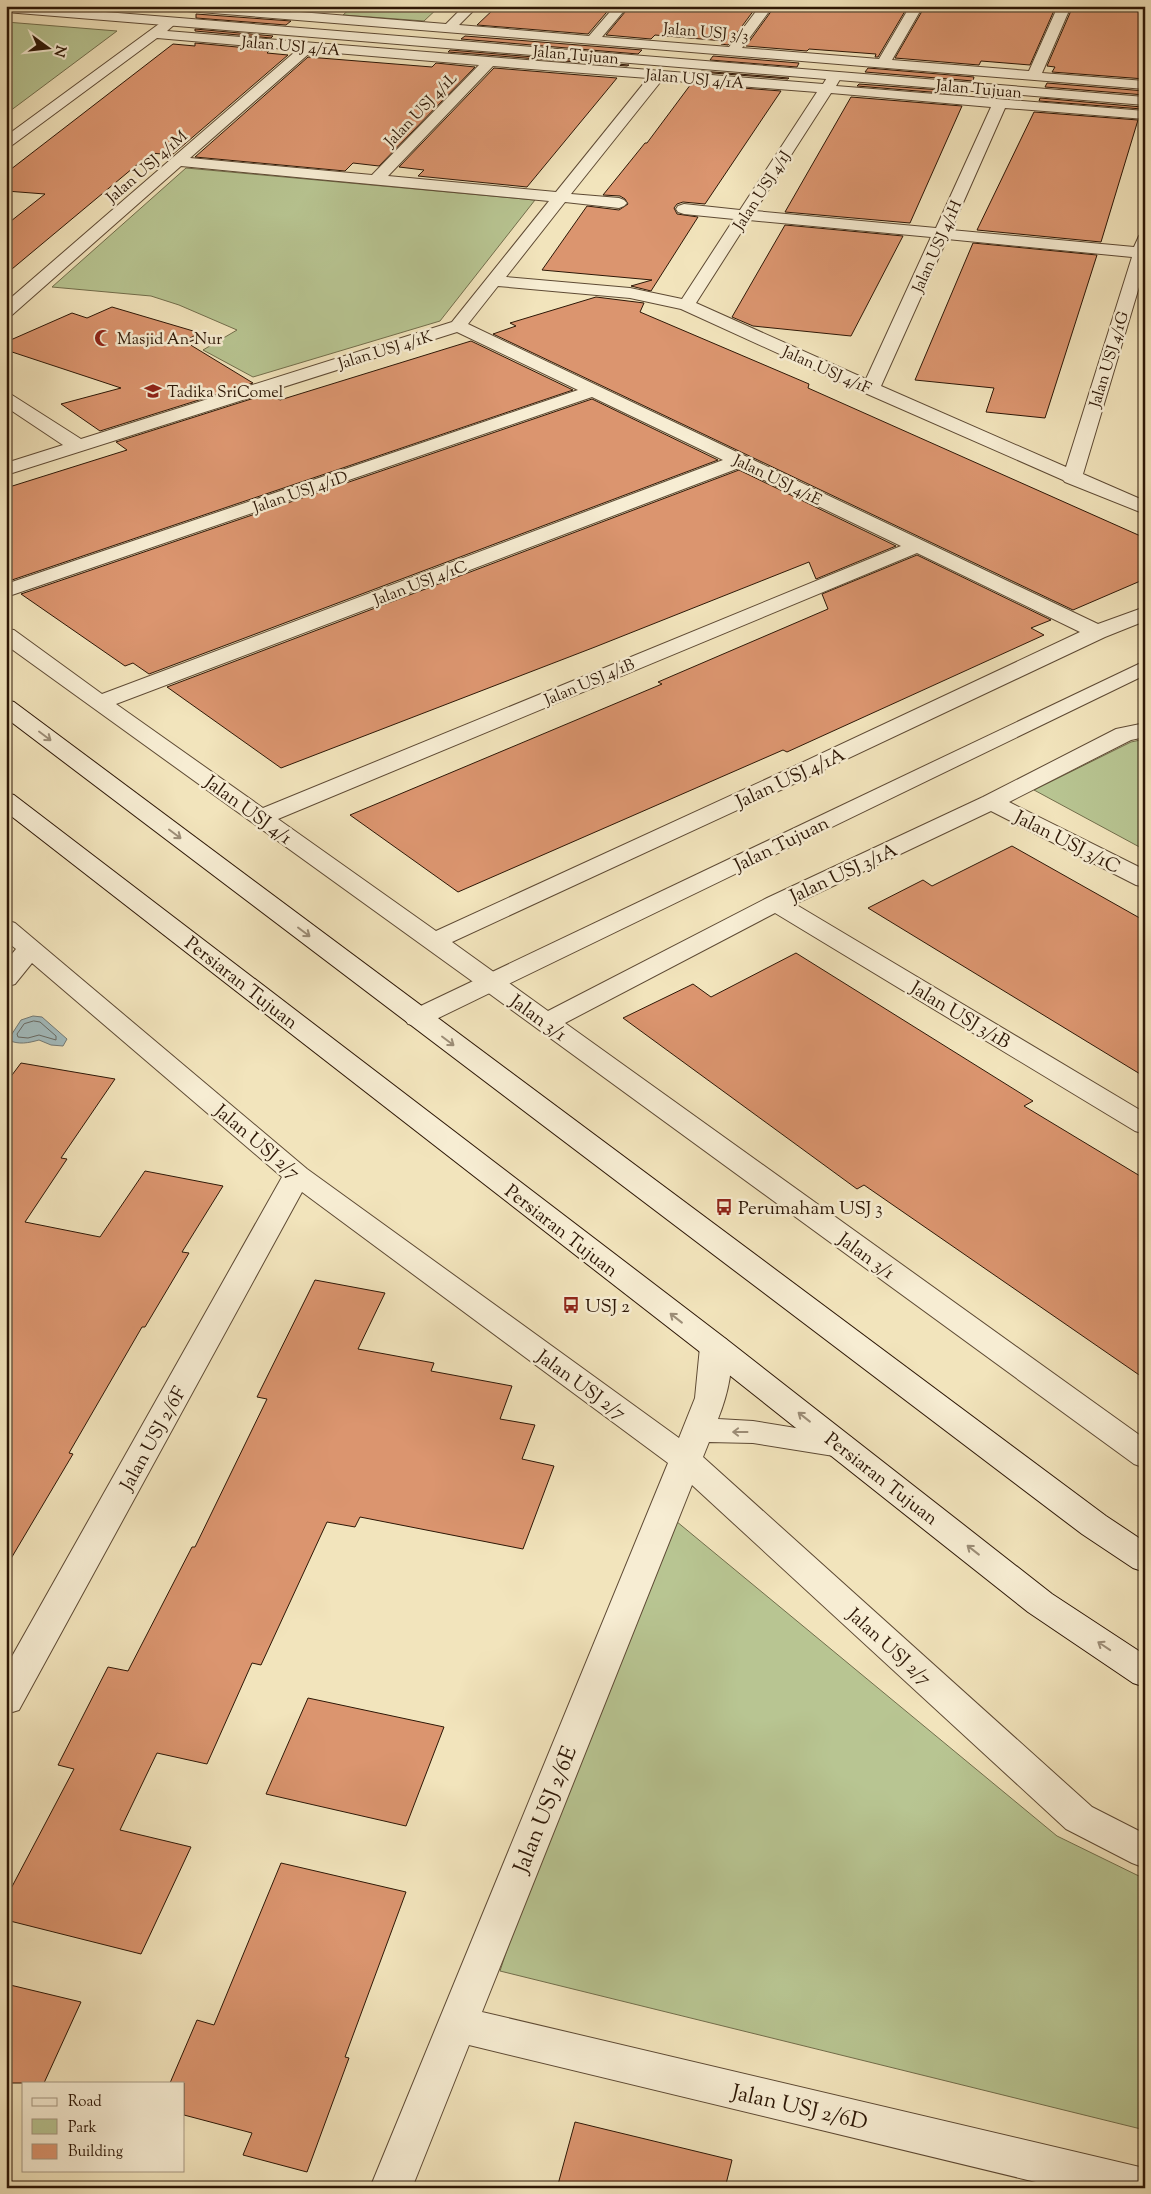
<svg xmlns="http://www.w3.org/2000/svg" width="1151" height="2194" viewBox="0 0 1151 2194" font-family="'Sorts Mill Goudy',serif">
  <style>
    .green { fill: #b8c592; stroke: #726e4c }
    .water { fill: #a2bbbd; stroke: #737974 }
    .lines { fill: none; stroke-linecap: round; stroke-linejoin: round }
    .shore { stroke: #686962; stroke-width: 1 }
    .building { fill: #db956f; stroke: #2d1706 }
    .minor-casing { stroke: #5e4a34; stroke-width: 2 }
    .tertiary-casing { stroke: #5e4a34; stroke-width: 2 }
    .secondary-casing { stroke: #2d1706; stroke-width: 2 }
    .minor { fill: #f7edd3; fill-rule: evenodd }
    .tertiary { fill: #f7edd3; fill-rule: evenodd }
    .secondary { fill: #f7edd3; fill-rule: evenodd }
    .oneway { stroke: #9c8d77 }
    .labels { text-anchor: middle; stroke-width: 5; stroke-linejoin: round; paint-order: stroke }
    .far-street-label { font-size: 16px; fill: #2d1706; stroke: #f7edd3 }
    .far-poi-label { font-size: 16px; fill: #2d1706; stroke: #f7edd3; text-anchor: start }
    .street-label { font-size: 19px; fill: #2d1706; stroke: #f7edd3 }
    .poi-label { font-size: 19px; fill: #2d1706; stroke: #f7edd3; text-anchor: start }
    .near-street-label { font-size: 22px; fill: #2d1706; stroke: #f7edd3 }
  </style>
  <rect width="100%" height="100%" fill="#f2e4bc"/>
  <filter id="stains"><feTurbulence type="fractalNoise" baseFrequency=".004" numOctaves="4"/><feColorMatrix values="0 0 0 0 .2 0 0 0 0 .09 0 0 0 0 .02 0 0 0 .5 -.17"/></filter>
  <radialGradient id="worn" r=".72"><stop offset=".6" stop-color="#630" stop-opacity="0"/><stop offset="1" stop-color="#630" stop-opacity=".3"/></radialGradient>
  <g class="green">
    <path d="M353,6H440L424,21L343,15Z"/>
    <path d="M6,22L117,31L6,114Z"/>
    <path d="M186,168L535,200L440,321L253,377L203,350L237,330L179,305L151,296L52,287Z"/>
    <path d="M1145,739V850L1034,790L1131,742Z"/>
    <path d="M653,1502L1057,1836L1145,1879V2130L500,1971Z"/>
  </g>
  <path class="water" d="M33,1016L42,1017L67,1039L63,1046L51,1045L39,1040C28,1043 19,1045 8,1040L21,1020Z"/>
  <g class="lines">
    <path class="shore" d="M34,1021L40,1022L56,1036V1040L39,1035L28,1038L18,1037L17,1034L24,1024Z"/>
  </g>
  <g class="building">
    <path d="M497,6H612L588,34L477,25Z"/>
    <path d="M630,6H757L728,45L721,44L724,41L655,35L651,39L606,35Z"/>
    <path d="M775,6H908L878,57H875L876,54L809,49L807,51L746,46Z"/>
    <path d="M925,6H1056L1030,65L981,61L979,65L895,58Z"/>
    <path d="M1073,6H1145V79L1052,72L1055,67L1047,66Z"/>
    <path d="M196,14L291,21L286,25L196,18Z"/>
    <path d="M195,29L273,36L271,38L195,31Z"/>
    <path d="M465,36L642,50L638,54L461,39Z"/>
    <path d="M195,43L258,49L256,50L269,51L267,53L288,55L172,155L151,153L6,274V225L45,194L6,191V173L173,44L195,46Z"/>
    <path d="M450,50L629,65L627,66L448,52Z"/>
    <path d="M713,56L799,63L797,67L710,60Z"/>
    <path d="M308,57L432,67L436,63L475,67L379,166L353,163L345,171L195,157Z"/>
    <path d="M494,68L617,78L527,187L418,176L424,170L399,167Z"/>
    <path d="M868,68L974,77L973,81L865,72Z"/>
    <path d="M701,71L789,78L788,79L700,72Z"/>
    <path d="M1047,83L1145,91V95L1045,87Z"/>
    <path d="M691,84L781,91L705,204L683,202L677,204L674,208L677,214L698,217L651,291L631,286L652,280L542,270L587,206L619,210L628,204L625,199L620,196L603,195L645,143H647Z"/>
    <path d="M859,84L968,92L967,95L857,86Z"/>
    <path d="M851,97L962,106L910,223L785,212Z"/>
    <path d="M1040,98L1142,107V109L1039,101Z"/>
    <path d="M1034,112L1138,120L1101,242L977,230Z"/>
    <path d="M785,225L903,236L851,336L753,326L732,317Z"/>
    <path d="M973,243L1097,255L1045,418L986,412L994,388L915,380Z"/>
    <path d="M596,297L644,303L640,312L809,384L808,388L1145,538V579L1073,610L493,334L516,326L510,323Z"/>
    <path d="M112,307L200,333L184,341L253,383L100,431L61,404L121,388L6,350V342L72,313L87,318Z"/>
    <path d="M471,341L573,390L6,582V488L127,450L116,442L270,393L280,400Z"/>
    <path d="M592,399L718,460L149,674L133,663L125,666L21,594Z"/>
    <path d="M739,470L896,546L816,579L809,562L595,647L281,768L167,687Z"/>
    <path d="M917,555L1051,620L1031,628L1044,635L787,752L783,750L458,892L350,815L662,684L658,682L828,609L822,594Z"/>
    <path d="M1012,846L1145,921V1077L868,908L923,880L932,886Z"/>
    <path d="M796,953L1033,1101L1024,1106L1145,1179V1379L864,1185L857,1189L623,1018L693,984L711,997Z"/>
    <path d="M21,1063L115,1079L61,1158L67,1159L25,1222L100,1237L145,1171L223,1186L182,1252L189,1253L145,1327H142L69,1453L73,1454L6,1567V1083Z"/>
    <path d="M315,1280L385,1293L358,1349L434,1363L431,1371L512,1386L500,1419L535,1425L522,1459L554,1466L523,1549L360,1517L355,1527L327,1522L261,1665L252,1663L207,1764L157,1753L120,1830L191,1847L141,1954L6,1920V1898L74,1769L58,1765L108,1667L128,1671L192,1547H195L267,1399L257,1397Z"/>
    <path d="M308,1698L444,1727L406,1826L266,1794Z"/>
    <path d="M281,1863L406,1892L345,2057L349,2058L307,2172L243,2155L252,2133L184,2115V2083H170L197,2020L214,2025Z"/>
    <path d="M6,1984L81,2002L44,2083H6Z"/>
    <path d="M575,2122L732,2160L725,2188H557Z"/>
  </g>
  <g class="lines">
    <g class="minor-casing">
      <g id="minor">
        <path d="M169,6H226L446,24L464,6H478L459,25L589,36L615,6H628L602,37L729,47L760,6H773L742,48L879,59L910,6H923L892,60L1029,71L1058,6H1071L1042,73L1145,81V89L175,10Z"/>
        <path d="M168,20L175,24L167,31L823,84L830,73L835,72L842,76L836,86L1145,111V119L1005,108L951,230L1134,247L1139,236L1145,234V267L1083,474L1145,501V514L1065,482L1063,480L865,393L681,309L630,298L498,286L468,324L1098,624L1145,607V621L1105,637L798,782L452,942L548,1011L767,898L983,797L1116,729L1145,723V737L1131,740L1009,802L1145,870V887L1136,885L991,811L795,904L1145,1113V1134L1135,1131L775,913L565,1023L1145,1439V1468L1134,1464L483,989L6,645V629L14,630L102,694L723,460L592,397L6,597V584L578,390L457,332L6,475V463L63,445L6,407V394L12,395L81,439L452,322L549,201L181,166L12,315L6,316V302L297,50L157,38L11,146L6,147V136L163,21ZM312,51L479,65L372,175L190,158ZM493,66L648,78L556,192L388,176ZM662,80L817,92L740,210L684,204L678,206L676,209L678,212L684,214L734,219L682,299L630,288L506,277L565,202L619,208L624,206L627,203L624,200L619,198L571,194ZM831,93L991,107L936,228L755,211ZM749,220L931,237L866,379L696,303ZM947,239L1132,257L1066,467L881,386ZM739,468L901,546L263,808L116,704ZM917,553L1080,632L782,772L436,931L278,819Z"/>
        <path d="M6,920L15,923L307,1169L679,1438L695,1398L700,1347L704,1339L715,1336L726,1339C738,1360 726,1399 718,1419L753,1421L851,1437L856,1445L851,1453L840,1457L753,1443L709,1442L703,1457L1092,1807L1145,1834V1868L1132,1863L1066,1829L692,1485L482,2012L1144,2168L1145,2188H1061L469,2045L412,2188H370L668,1463L302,1192L19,1710L6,1714V1667L282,1177L32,963L15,984L6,987V961L16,949L6,941Z"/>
      </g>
    </g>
    <g class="tertiary-casing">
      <g id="tertiary">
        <path d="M6,6H32L1145,97V105L6,12Z"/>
        <path d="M1145,661V675L426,1024L417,1026L408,1024L404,1018L408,1012Z"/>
      </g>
    </g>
    <g class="secondary-casing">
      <g id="secondary">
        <path d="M6,700L14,702L1106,1516L1145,1542V1572L1133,1568L1082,1534L6,718Z"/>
        <path d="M6,793L14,795L726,1339L1052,1594L1145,1655V1687L1133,1683L1028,1612L704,1355L6,812Z"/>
      </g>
    </g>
    <use href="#minor" class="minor"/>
    <use href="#tertiary" class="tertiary"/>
    <use href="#secondary" class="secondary"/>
  </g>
  <defs><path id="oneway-shaft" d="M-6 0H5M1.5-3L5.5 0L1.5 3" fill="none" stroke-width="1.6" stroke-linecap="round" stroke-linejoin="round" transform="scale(1.25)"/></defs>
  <g class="oneway">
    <use href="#oneway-shaft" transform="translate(45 736) rotate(37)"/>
    <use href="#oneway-shaft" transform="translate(175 834) rotate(37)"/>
    <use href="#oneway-shaft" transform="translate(304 932) rotate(37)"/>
    <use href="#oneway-shaft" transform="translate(448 1041) rotate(37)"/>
    <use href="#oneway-shaft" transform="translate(676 1318) rotate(-142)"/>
    <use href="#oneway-shaft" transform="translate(804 1417) rotate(-142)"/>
    <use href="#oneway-shaft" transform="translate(740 1432) rotate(180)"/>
    <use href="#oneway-shaft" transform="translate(973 1550) rotate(-142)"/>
    <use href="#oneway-shaft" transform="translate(1104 1646) rotate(-146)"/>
  </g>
  <defs>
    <g id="mosque-bare" transform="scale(1.35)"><path d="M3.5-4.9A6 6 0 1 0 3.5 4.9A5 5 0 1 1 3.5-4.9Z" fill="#8f2418" stroke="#f7edd3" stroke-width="2.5" paint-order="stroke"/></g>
    <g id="school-bare" transform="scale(1.35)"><path d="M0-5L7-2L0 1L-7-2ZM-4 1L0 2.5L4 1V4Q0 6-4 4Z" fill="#8f2418" stroke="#f7edd3" stroke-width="2.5" paint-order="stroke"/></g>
    <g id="bus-bare" transform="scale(1.35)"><path d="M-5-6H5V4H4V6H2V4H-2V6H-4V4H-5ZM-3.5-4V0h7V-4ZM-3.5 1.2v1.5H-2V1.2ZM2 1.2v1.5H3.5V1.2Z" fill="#8f2418" stroke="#f7edd3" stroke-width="2.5" paint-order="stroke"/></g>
  </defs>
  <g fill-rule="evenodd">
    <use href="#mosque-bare" x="103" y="338"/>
    <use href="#school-bare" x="153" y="391"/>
    <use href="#bus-bare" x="724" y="1207"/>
    <use href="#bus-bare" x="571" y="1305"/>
  </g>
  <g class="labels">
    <g class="far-street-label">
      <text transform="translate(706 31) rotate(5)" y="6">Jalan USJ 3/3</text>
      <text transform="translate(291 45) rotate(5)" y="6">Jalan USJ 4/1A</text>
      <text transform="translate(576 54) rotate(5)" y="6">Jalan Tujuan</text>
      <text transform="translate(695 78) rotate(5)" y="6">Jalan USJ 4/1A</text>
      <text transform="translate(979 88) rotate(5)" y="6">Jalan Tujuan</text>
      <text transform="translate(420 109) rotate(-46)" y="6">Jalan USJ 4/1L</text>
      <text transform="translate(146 166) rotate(-41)" y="6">Jalan USJ 4/1M</text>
      <text transform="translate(761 190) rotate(-57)" y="6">Jalan USJ 4/1J</text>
      <text transform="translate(936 246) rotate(-66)" y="6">Jalan USJ 4/1H</text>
      <text transform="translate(385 349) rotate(-17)" y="6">Jalan USJ 4/1K</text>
      <text transform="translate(1108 359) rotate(-73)" y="6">Jalan USJ 4/1G</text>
      <text transform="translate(827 369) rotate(24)" y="6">Jalan USJ 4/1F</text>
      <text transform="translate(778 479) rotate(26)" y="6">Jalan USJ 4/1E</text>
      <text transform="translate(300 491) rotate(-19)" y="6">Jalan USJ 4/1D</text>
      <text transform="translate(420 582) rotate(-21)" y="6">Jalan USJ 4/1C</text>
      <text transform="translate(589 681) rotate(-23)" y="6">Jalan USJ 4/1B</text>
    </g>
    <g class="far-poi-label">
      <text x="117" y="344">Masjid An-Nur</text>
      <text x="167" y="397">Tadika SriComel</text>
    </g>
    <g class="street-label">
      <text transform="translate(790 777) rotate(-25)" y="7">Jalan USJ 4/1A</text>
      <text transform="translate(249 809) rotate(36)" y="7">Jalan USJ 4/1</text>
      <text transform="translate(1068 841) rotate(27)" y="7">Jalan USJ 3/1C</text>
      <text transform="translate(781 843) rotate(-26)" y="7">Jalan Tujuan</text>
      <text transform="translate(843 872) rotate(-25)" y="7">Jalan USJ 3/1A</text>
      <text transform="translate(242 982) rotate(38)" y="7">Persiaran Tujuan</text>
      <text transform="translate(961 1014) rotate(31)" y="7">Jalan USJ 3/1B</text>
      <text transform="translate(539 1017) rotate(36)" y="7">Jalan 3/1</text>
      <text transform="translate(258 1141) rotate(40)" y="7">Jalan USJ 2/7</text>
      <text transform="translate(562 1230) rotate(38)" y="7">Persiaran Tujuan</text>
      <text transform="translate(867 1255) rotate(36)" y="7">Jalan 3/1</text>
      <text transform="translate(582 1384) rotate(36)" y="7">Jalan USJ 2/7</text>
      <text transform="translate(152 1438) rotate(-61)" y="7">Jalan USJ 2/6F</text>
      <text transform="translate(882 1478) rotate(38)" y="7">Persiaran Tujuan</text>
      <text transform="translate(890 1646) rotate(42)" y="7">Jalan USJ 2/7</text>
    </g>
    <g class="poi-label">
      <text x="738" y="1214">Perumaham USJ 3</text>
      <text x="585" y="1312">USJ 2</text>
    </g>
    <g class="near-street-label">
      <text transform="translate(544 1809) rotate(-68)" y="8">Jalan USJ 2/6E</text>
      <text transform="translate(800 2106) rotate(13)" y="8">Jalan USJ 2/6D</text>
    </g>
  </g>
  <rect width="1151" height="2194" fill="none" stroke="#f2e4bc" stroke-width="25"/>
  <rect x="8" y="8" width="1136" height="2179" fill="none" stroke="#2d1706" stroke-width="2.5"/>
  <rect x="12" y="12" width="1126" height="2169" fill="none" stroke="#2d1706"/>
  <rect x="22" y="2082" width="162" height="90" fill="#f7edd3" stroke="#a69781"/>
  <rect x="32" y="2098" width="25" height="8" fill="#f7edd3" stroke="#a69781"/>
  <text x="68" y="2106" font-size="15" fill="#2d1706">Road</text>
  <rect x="32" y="2119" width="25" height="15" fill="#b8c592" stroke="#a69781"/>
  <text x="68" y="2132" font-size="15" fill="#2d1706">Park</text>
  <rect x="32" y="2144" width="25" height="15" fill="#db956f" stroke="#a69781"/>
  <text x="68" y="2156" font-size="15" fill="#2d1706">Building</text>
  <g transform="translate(48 48) rotate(105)" stroke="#f7edd3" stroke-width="4" paint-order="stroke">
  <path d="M0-4L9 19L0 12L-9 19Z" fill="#2d1706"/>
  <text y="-8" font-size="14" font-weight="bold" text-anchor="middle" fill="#2d1706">N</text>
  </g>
  <rect width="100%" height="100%" filter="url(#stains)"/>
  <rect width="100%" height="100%" fill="url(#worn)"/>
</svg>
